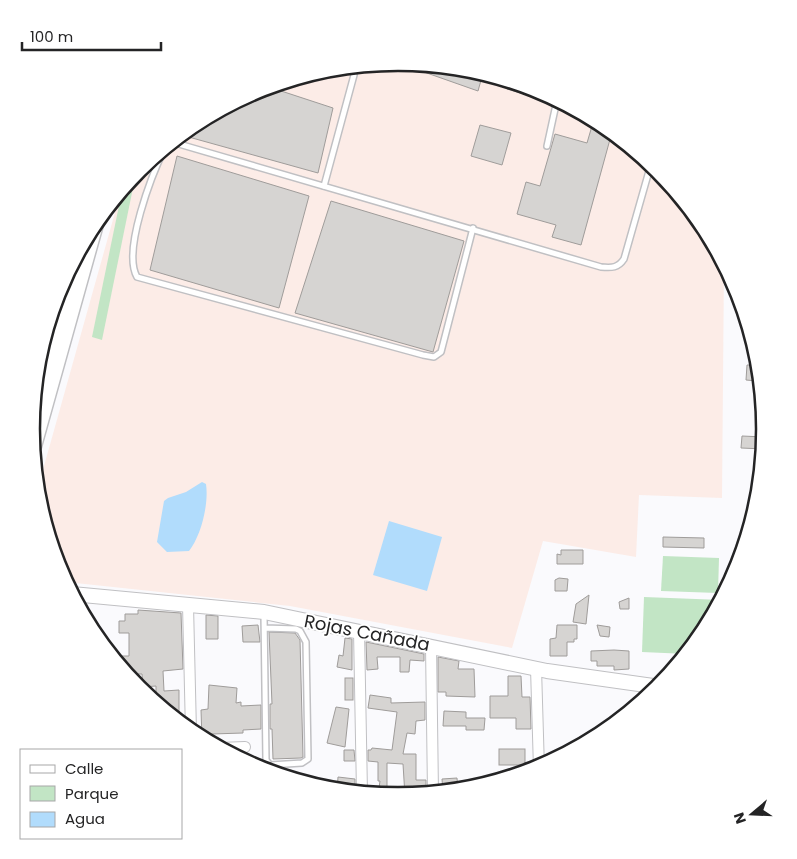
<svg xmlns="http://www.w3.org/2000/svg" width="797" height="859" viewBox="0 0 797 859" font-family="Poppins,sans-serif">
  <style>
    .industrial { fill: #fcece7 }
    .green { fill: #c2e5c5 }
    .water { fill: #b1dcfc }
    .building { fill: #d6d4d2; stroke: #9f9c9a }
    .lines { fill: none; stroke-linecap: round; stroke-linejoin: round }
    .service-casing { stroke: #c0c0c3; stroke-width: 8 }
    .minor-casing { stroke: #c0c0c3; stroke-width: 12 }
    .secondary-casing { stroke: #c0c0c3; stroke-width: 16 }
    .trunk-casing { stroke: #c0c0c3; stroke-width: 19 }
    .service { stroke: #fff; stroke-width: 5 }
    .minor { stroke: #fff; stroke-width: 10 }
    .secondary { stroke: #fff; stroke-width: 14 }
    .trunk { stroke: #fff; stroke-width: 16 }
    .labels { text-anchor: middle; stroke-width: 4; stroke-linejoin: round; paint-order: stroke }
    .street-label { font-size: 18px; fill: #242425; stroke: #fff }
    .rim { fill: none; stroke: #242425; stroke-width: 2.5 }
  </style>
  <rect width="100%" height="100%" fill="#fafafd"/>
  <path class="industrial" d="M399,62L470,69L539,90L603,124L658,170L704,226L724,264L722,498L639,495L636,557L543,541L512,648L290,606L66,582L59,570L37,491L121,191L139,170L195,124L258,90L327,69Z"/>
  <g class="green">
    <path d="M136,173L102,340L92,337L122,191Z"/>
    <path d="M663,556L719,558L718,593L661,591Z"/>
    <path d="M644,597L722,600L704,634L687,654L642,652Z"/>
  </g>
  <g class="water">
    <path d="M202,482L206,484C209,504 201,536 189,551L167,552L157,542L164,501L168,498L186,492Z"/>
    <path d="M389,521L442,537L427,591L373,575Z"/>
  </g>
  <g class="building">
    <path d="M425,65L470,69L483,73L478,91L424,72Z"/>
    <path d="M510,81L533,88L531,96L507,89Z"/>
    <path d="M269,87L333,108L318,173L185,136L187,130L195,124L258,90Z"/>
    <path d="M594,119L612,132L581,245L552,237L556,225L517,214L526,182L540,186L555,134L587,143Z"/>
    <path d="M480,125L511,133L502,165L471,156Z"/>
    <path d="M177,156L309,196L279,308L150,270Z"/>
    <path d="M331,201L464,241L433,352L295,313Z"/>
    <path d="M747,365H758L757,381L746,380Z"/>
    <path d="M742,436L764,437V449L741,448Z"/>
    <path d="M663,537L704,538V548L663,547Z"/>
    <path d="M561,550H583V564H557V554L561,555Z"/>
    <path d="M559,578L568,579L567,591H555V580Z"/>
    <path d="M589,595L586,624L573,622L576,604Z"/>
    <path d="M629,598V609H620L619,602Z"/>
    <path d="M138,610L181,613L183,669L163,671L164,691L179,690V722L156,703V686L143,687L142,674H126L121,667V656H129V633H119V621H125V614H138Z"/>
    <path d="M206,615L218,616V639H206Z"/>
    <path d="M258,625L260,642H243L242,626Z"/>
    <path d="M557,625H577V639H574V642H567V656H550V639L556,638Z"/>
    <path d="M597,625L610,627L609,637L600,636Z"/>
    <path d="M269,632L295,633L300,640L303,757L301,758L273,759L272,729H270V704H272Z"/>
    <path d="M345,638L352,639V670L337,667L339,655L343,656Z"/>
    <path d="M366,642L424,654V661L410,660L409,672H400V657H377L378,669L367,670Z"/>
    <path d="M614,650L629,651V669L614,670V666H597V661H591V651Z"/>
    <path d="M438,657L459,661L458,669H474L475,697L446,696V692H438Z"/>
    <path d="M508,676H521L522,697H530L531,729H516V718H490V696H508Z"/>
    <rect x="345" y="678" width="8" height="22"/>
    <path d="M209,685L237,688L236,703L241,702V706L261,705V729L243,730V733L212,734V739H202L201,710L208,709Z"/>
    <path d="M370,695L391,698V703L425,702V720L416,721L415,734L407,733L403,754H416V780H426V790H417V795L405,796L403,764L387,763V796L378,795L380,781H378V762L368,761V750H371L372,748L392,750L397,712L368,708Z"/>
    <path d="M336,707L349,709L345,747L327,743Z"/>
    <path d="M444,711L466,712V718H485L484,730H466V726H443Z"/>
    <rect x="499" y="749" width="26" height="16"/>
    <path d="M344,750H354L355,761H344Z"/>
    <path d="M338,777L355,779V792L337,791Z"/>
    <path d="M457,778L458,791L443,792L442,779Z"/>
  </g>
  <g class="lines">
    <g class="service-casing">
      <g id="service">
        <path d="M172,142L601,267C612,268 618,268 624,259L651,164"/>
        <path d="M547,146L557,100"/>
        <path d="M165,148C152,174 122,251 137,277L423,355L434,357L441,352L473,228"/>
        <path d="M324,186L354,75"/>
        <path d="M264,615L266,760L270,765L302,763L308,759L306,642L300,631L296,629L265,628"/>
      </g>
    </g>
    <g class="minor-casing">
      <g id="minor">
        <path d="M188,605L191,732"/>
        <path d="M359,631L362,793"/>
        <path d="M431,646L433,793"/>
        <path d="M536,668L539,769"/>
        <path d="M219,748L245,747"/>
      </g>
    </g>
    <g class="secondary-casing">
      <path id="secondary" d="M72,594L264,612L547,671L660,687"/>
    </g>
    <g class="trunk-casing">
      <g id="trunk">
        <path d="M37,376L64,281"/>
        <path d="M33,446L95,224"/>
      </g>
    </g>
    <use href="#service" class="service"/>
    <use href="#minor" class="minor"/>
    <use href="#secondary" class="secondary"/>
    <use href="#trunk" class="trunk"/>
  </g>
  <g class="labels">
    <g class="street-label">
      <text transform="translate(367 633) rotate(11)" y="6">Rojas Cañada</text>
    </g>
  </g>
  <path d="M0 0H797V859H0ZM40 429a358 358 0 1 1 716 0a358 358 0 1 1-716 0Z" fill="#fff" fill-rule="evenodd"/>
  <path class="rim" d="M40 429a358 358 0 1 1 716 0a358 358 0 1 1-716 0Z"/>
  <rect x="20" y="749" width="162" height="90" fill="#ffffff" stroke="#a7a7a8"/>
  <rect x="30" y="765" width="25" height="8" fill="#ffffff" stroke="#a7a7a8"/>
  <text x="65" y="774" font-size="15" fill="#242425">Calle</text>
  <rect x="30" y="786" width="25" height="15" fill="#c2e5c5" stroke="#a7a7a8"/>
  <text x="65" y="799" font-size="15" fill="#242425">Parque</text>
  <rect x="30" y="812" width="25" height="15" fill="#b1dcfc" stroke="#a7a7a8"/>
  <text x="65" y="824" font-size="15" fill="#242425">Agua</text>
  <g transform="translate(752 814) rotate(251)" stroke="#ffffff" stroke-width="4" paint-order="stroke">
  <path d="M0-4L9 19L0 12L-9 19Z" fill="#242425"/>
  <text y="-8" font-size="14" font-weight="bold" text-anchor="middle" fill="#242425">N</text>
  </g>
  <path d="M22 42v8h139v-8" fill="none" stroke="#242425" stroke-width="2.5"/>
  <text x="30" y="42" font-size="15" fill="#242425" stroke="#ffffff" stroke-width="4" paint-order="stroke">100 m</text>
</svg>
